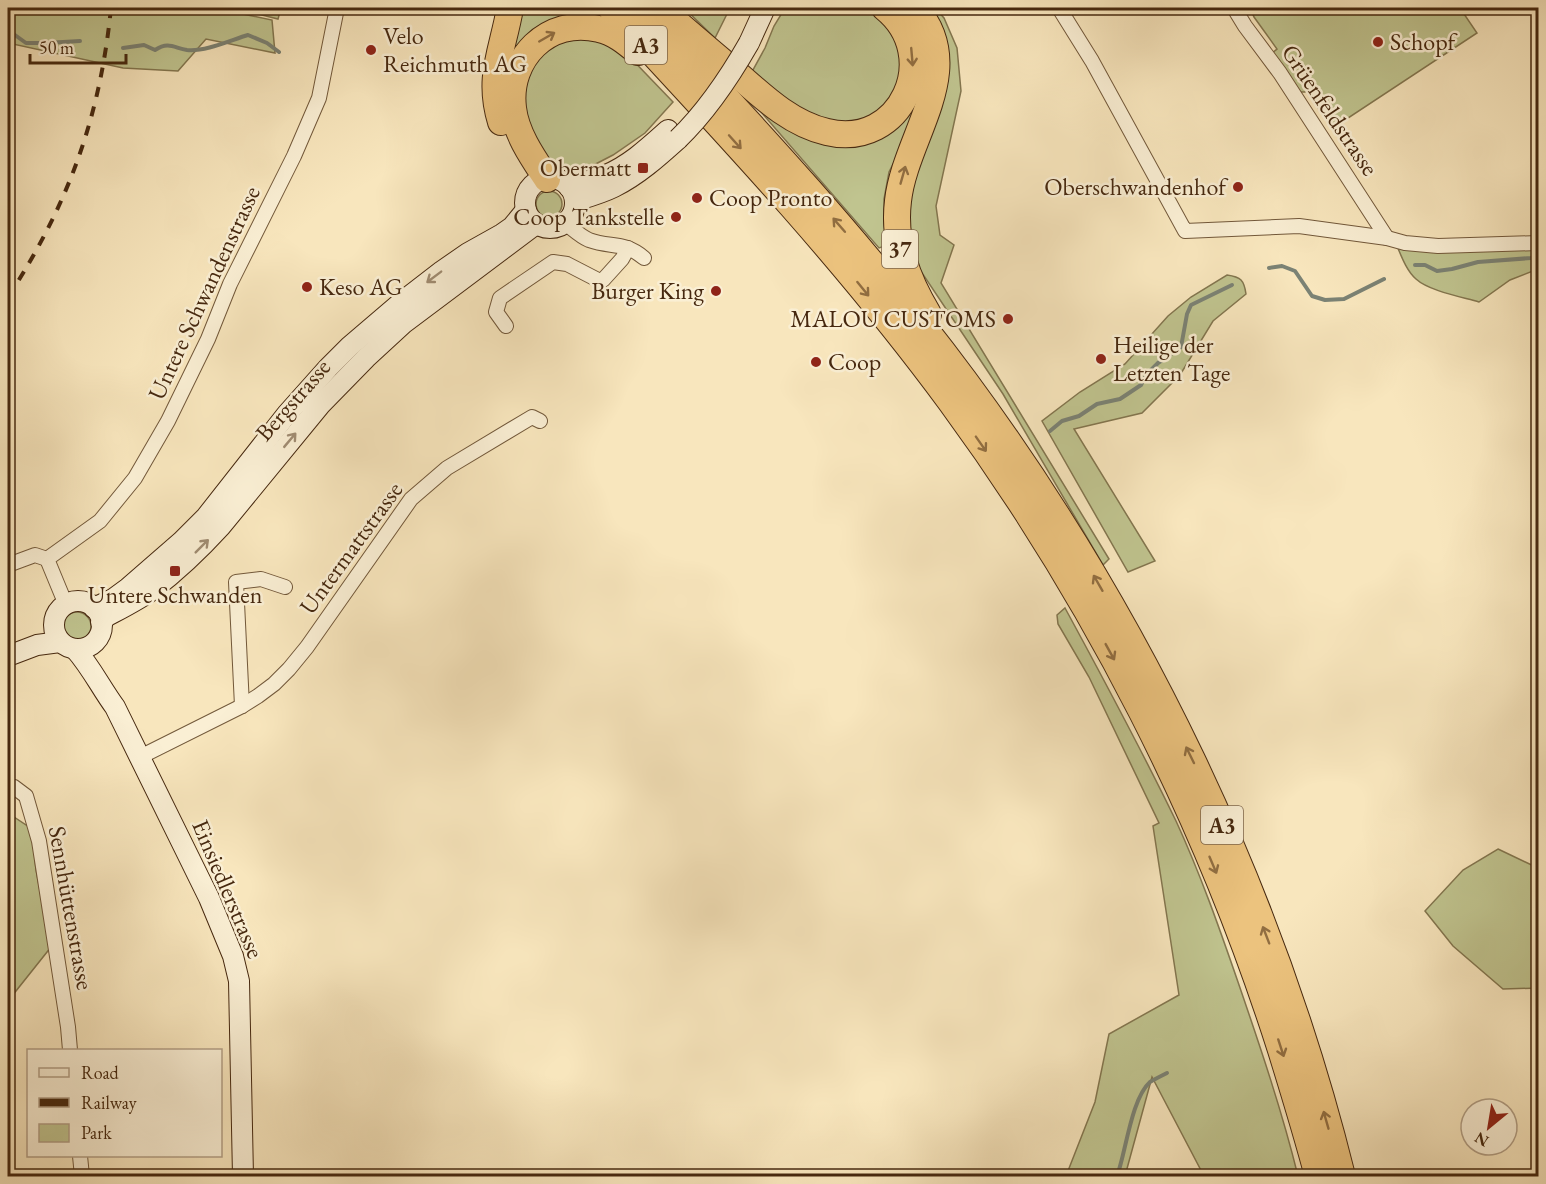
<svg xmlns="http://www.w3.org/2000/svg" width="1546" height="1184" viewBox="0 0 1546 1184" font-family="'EB Garamond',serif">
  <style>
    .green { fill: #c0c48f; stroke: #83764f; stroke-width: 1.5 }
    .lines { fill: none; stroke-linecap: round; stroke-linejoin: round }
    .stream { stroke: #7b8274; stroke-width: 4 }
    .minor-casing { stroke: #72583a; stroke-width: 16 }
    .secondary-casing { stroke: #46280f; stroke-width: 22 }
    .motorway-casing { stroke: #46280f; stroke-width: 28 }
    .minor { stroke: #faefd4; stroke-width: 14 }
    .secondary { stroke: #faefd4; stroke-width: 20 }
    .motorway { stroke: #ecc37e; stroke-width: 26 }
    .rail { stroke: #46280f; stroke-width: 4; stroke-dasharray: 10 10; stroke-linecap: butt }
    .secondary-bridge-casing { stroke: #46280f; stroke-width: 22; stroke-linecap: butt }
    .secondary-bridge { stroke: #faefd4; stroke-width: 20 }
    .oneway { stroke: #916e41 }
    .oneway2 { stroke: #a08c72 }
    .poi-dot { fill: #8f2418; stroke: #faefd4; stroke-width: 2 }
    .labels { text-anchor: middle; stroke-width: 5; stroke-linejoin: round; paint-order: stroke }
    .shield { fill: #faefd4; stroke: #7c644a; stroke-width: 1.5 }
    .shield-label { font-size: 22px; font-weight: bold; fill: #46280f }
    .poi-label { font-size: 24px; fill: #46280f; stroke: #faefd4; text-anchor: start }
    .street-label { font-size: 24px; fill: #46280f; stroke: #faefd4 }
  </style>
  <rect width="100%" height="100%" fill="#f8e6bd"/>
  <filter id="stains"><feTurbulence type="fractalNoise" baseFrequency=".00333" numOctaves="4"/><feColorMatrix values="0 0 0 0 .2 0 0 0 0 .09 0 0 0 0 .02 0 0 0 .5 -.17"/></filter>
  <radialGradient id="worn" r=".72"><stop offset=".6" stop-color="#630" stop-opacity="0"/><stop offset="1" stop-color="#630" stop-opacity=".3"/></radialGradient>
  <g class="green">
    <path d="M8,8H43L48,9L52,8H213L272,20L275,53L206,39L178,71L123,68L8,43Z"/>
    <path d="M234,8H281L278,19Z"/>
    <path d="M516,8H593L608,23L624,51L673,102L645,133L613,155L586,169L577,171L555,164L548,159L527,125L501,69Z"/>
    <path d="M684,8H720L727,14L715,38Z"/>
    <path d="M785,8H868L888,24L927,64L916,119L889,172L884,199V223L888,245L879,248L742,90L765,48L774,26Z"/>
    <path d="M922,8H935L944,18L957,48L961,91L936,206L940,235L954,245L941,283L1109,559L1103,565L1003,394L914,261L905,223L914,166Z"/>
    <path d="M1250,8H1460L1477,33L1333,128L1320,111L1308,92H1298L1271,54L1277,49L1254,17Z"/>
    <circle cx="549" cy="204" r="13"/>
    <path d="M1397,246H1538V269L1510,280L1479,302C1462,297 1429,291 1416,279C1407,271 1402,258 1397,246Z"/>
    <path d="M1227,275C1241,277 1244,280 1246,294L1213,321L1180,375L1142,413L1074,429L1155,561L1128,572L1042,421L1080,392L1125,364L1168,316L1191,297Z"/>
    <path d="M1065,608C1103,678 1141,749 1176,821C1200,873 1219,927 1238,982C1260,1046 1282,1111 1298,1176H1204L1152,1077L1125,1176H1066L1095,1102L1109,1034L1179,995L1153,826L1159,823L1089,677L1058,624L1057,615Z"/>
    <circle cx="77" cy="626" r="14"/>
    <path d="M8,813L32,829L36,870L51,947L8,1001Z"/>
    <path d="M1498,849L1538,868V988L1503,989L1453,946L1425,911L1463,870Z"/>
  </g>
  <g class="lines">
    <g class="stream">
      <path d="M8,30L26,43H46L80,41"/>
      <path d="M123,48L144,45L155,50C169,41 174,48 187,50C205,52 231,40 248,35L267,43L279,52"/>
      <path d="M1415,265H1425L1437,271L1452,269L1478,262L1531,258L1538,256"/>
      <path d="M1269,268L1282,266L1295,271L1312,296L1325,300L1344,299L1384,279"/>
      <path d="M1050,431L1062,421L1079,416L1097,404L1120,399L1141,385L1146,375L1158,363L1181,347L1187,314L1191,305L1232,285"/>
      <path d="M1117,1176C1126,1152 1131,1099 1150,1082C1155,1079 1161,1076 1167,1073"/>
    </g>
    <g class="minor-casing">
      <g id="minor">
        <path d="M1059,8L1092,61L1185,231L1299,226L1387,238L1405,243L1438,246L1538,243"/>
        <path d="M1234,8L1245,26L1280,73L1387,238"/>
        <path d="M565,223C573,229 580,236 589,240C611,248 624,241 644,258"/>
        <path d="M506,326L496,312L500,298L553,262L567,264L598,280H603L622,259L628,248"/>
        <path d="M8,565L35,555L47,559"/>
        <path d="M66,605L47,559L100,521L135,478L168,421L208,339L230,284L294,156L319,98L337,8"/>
        <path d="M242,706L236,582L261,579L285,587"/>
        <path d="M140,757L242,706L258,696L274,684L289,669L307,647L411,499L447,468L532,417L540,421"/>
        <path d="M8,786L14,787L26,796L39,841L68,1027L70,1050"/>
        <path d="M80,1156L82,1176"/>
      </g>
    </g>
    <g class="secondary-casing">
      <g id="secondary">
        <path d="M749,43L765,8"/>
        <circle cx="550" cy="203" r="25"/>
        <path d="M569,187C581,183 594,180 606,175C630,165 649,147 668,130"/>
        <path d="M575,201C588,197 602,193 614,187C638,175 658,157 678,139"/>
        <circle cx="78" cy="625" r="24"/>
        <path d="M94,608L113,599L128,588L182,541L206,517L287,414L328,368L350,346L398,305L442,271L468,253L502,234L512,227L526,210"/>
        <path d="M101,622L107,616C122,608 138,600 152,590C177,571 200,549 221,526L321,404L366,358L404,323L536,224"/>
        <path d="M75,649C91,667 101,688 115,707L209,898L233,956L239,981L243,1176"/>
        <path d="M8,656L37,645L60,642"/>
      </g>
    </g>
    <g class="motorway-casing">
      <g id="motorway">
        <path d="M611,8C729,135 848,262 951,402C1095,598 1207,818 1281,1050C1294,1092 1307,1134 1318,1176"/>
        <path d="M642,8C754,127 866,248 964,380C1139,617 1271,890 1342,1176"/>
        <path d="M915,8C969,69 905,136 898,201C893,242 907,279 928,314"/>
        <path d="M669,16C691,35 713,54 736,73C762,96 791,124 827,132C901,150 944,56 885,8"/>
        <path d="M501,122C487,77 503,50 510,8"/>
        <path d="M547,179C533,158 516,134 513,108C507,59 548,16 599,29C614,32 626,42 638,52"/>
      </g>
    </g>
    <use href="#minor" class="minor"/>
    <use href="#secondary" class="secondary"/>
    <use href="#motorway" class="motorway"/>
    <path class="rail" d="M8,297C68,205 100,118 111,8"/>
    <g class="secondary-bridge-casing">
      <path id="secondary-bridge" d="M678,139C707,111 729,78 749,43"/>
    </g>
    <use href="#secondary-bridge" class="secondary-bridge"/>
  </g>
  <defs><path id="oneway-shaft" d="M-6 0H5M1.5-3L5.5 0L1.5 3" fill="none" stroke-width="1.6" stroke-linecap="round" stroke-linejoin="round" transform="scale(1.5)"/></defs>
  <g class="oneway">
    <use href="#oneway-shaft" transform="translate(547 37) rotate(-30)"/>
    <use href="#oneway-shaft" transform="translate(912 57) rotate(85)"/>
    <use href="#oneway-shaft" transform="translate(735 142) rotate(48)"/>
    <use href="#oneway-shaft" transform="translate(903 175) rotate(-74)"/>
    <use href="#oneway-shaft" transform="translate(839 225) rotate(-131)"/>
    <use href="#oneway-shaft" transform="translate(863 289) rotate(51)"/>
    <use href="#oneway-shaft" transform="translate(981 444) rotate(55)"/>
    <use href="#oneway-shaft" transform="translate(1098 583) rotate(-120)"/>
    <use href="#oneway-shaft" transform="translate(1110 652) rotate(61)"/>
    <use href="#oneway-shaft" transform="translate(1190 755) rotate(-116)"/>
    <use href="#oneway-shaft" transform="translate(1213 865) rotate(67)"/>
    <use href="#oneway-shaft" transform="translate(1266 935) rotate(-111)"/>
    <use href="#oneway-shaft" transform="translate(1281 1048) rotate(72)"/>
    <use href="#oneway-shaft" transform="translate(1326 1120) rotate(-106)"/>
  </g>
  <g class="oneway2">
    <use href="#oneway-shaft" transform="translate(434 277) rotate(143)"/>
    <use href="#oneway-shaft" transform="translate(290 440) rotate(-50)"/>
    <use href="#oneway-shaft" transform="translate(202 546) rotate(-45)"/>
  </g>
  <g class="poi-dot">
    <circle cx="1378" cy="42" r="6"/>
    <circle cx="371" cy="50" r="6"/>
    <rect x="637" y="162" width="12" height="12" rx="3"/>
    <circle cx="1238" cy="187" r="6"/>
    <circle cx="697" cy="198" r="6"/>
    <circle cx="676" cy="217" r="6"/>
    <circle cx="307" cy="287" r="6"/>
    <circle cx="716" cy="291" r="6"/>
    <circle cx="1008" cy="319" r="6"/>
    <circle cx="1101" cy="359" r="6"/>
    <circle cx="816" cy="362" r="6"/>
    <rect x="169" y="565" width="12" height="12" rx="3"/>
  </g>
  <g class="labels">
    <g class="shield">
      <rect x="625" y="26" width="42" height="38" rx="4.5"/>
      <rect x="882" y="230" width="36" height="38" rx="4.5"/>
      <rect x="1201" y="806" width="42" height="38" rx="4.5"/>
    </g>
    <g class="shield-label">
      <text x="646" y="53">A3</text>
      <text x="900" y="257">37</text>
      <text x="1222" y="833">A3</text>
    </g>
    <g class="poi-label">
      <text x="383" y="44">Velo<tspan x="383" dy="28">Reichmuth AG</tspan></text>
      <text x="1390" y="50">Schopf</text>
      <text x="631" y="176" text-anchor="end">Obermatt</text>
      <text x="1226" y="195" text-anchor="end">Oberschwandenhof</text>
      <text x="709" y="206">Coop Pronto</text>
      <text x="664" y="225" text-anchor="end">Coop Tankstelle</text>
      <text x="319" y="295">Keso AG</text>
      <text x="704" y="299" text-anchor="end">Burger King</text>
      <text x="996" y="327" text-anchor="end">MALOU CUSTOMS</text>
      <text x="1113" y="353">Heilige der<tspan x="1113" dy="28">Letzten Tage</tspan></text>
      <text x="828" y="370">Coop</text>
      <text x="175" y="603" text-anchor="middle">Untere Schwanden</text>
    </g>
    <g class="street-label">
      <text transform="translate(1330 110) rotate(56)" y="8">Grüenfeldstrasse</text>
      <text transform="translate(204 293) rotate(-65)" y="8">Untere Schwandenstrasse</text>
      <text transform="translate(293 400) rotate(-49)" y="8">Bergstrasse</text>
      <text transform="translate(351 548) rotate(-54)" y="8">Untermattstrasse</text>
      <text transform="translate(228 889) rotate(67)" y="8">Einsiedlerstrasse</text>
      <text transform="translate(71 908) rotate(80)" y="8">Sennhüttenstrasse</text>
    </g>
  </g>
  <rect width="1546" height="1184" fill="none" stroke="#f8e6bd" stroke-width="30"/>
  <rect x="9" y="9" width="1528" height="1166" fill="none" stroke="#46280f" stroke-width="3"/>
  <rect x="15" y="15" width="1516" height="1154" fill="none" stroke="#46280f" stroke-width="1.5"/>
  <rect x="27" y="1049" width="195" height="108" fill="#faefd4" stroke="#b29f85" stroke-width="1.5"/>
  <rect x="39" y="1068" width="30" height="9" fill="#faefd4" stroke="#b29f85" stroke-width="1.5"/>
  <text x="81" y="1079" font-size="18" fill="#46280f">Road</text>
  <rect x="39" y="1098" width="30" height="9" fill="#46280f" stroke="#b29f85" stroke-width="1.5"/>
  <text x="81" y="1109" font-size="18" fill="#46280f">Railway</text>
  <rect x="39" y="1124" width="30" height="18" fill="#c0c48f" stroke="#b29f85" stroke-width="1.5"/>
  <text x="81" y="1139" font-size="18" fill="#46280f">Park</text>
  <g transform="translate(1489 1127) rotate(210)"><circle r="28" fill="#faefd4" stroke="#b29f85" stroke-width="1.5"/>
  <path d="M0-4.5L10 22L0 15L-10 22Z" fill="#8f2418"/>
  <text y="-9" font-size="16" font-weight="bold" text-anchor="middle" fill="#46280f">N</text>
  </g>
  <path d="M30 54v9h96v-9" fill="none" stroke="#46280f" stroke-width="3"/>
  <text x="39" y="54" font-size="18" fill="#46280f" stroke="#faefd4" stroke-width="4.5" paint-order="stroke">50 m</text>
  <rect width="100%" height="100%" filter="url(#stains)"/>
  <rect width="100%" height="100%" fill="url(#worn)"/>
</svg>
